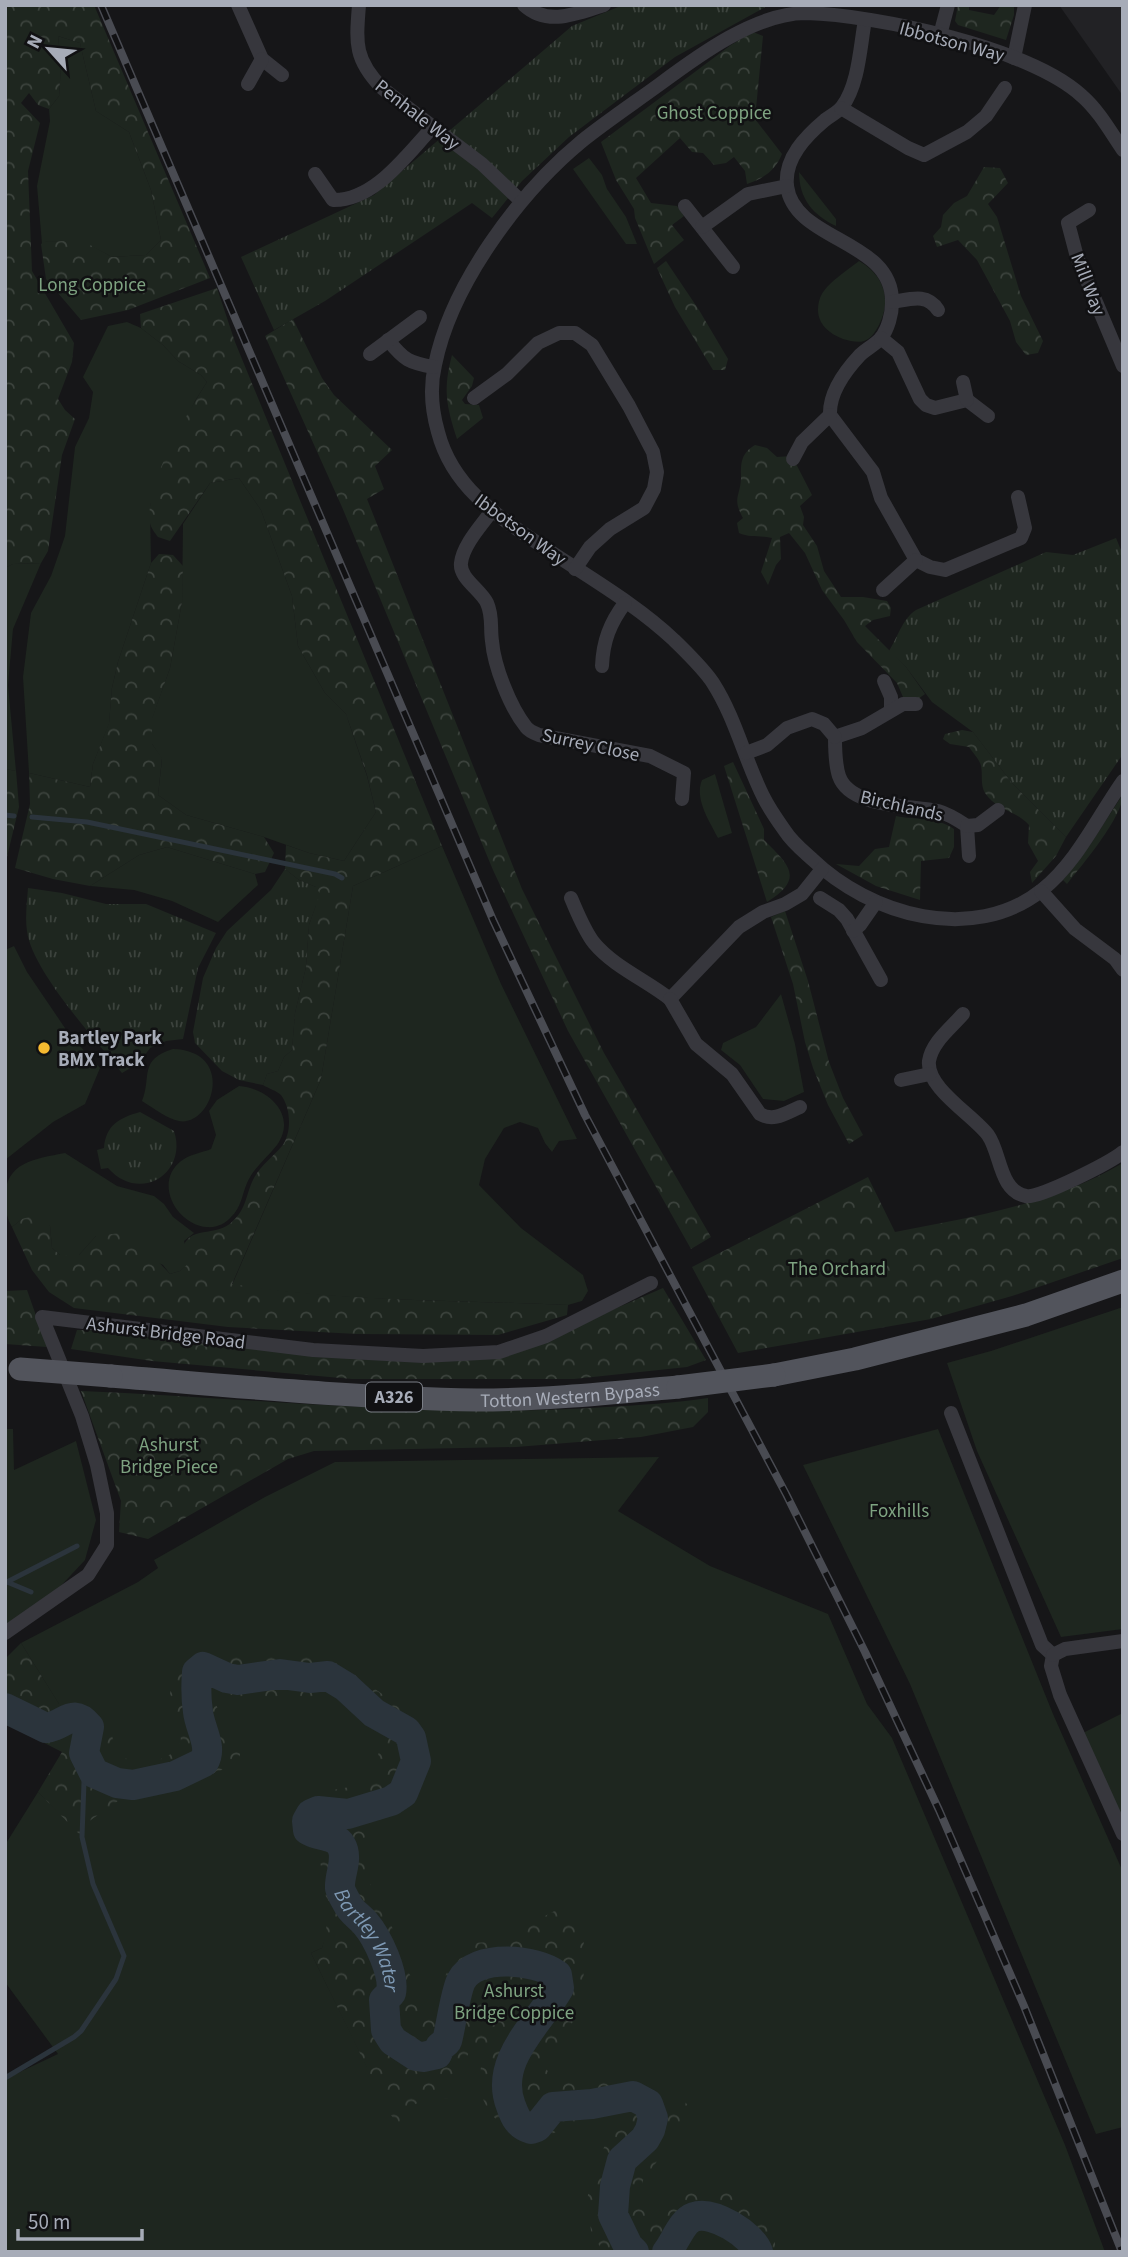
<svg xmlns="http://www.w3.org/2000/svg" width="1128" height="2257" viewBox="0 0 1128 2257" font-family="'Source Sans 3',sans-serif">
  <style>
    .built { fill: #222225 }
    .green { fill: #1e261f; fill-rule: evenodd }
    .forest { fill: url(#forest-crowns) }
    .park { fill: url(#park-tufts) }
    .lines { fill: none; stroke-linecap: round; stroke-linejoin: round }
    .stream { stroke: #2b343c; stroke-width: 5 }
    .river { stroke: #2b343c; stroke-width: 30 }
    .street { stroke: #37373d; stroke-width: 14 }
    .primary { stroke: #52545c; stroke-width: 23 }
    .rail-casing { stroke: #494b52; stroke-width: 8 }
    .rail { stroke: #111113; stroke-width: 5; stroke-dasharray: 16; stroke-linecap: butt }
    .primary-bridge { stroke: #52545c; stroke-width: 23 }
    .poi-dot { fill: #f5b930; stroke: #111113; stroke-width: 2.5 }
    .labels { text-anchor: middle; stroke-width: 5; stroke-linejoin: round; paint-order: stroke }
    .shield { fill: #111113; stroke: #7a7e86; stroke-width: 2 }
    .shield-label { font-size: 18px; font-weight: bold; fill: #a7acb8 }
    .street-label { font-size: 19px; fill: #a7acb8; stroke: #111113 }
    .park-label { font-size: 19px; fill: #7ea381; stroke: #111113 }
    .poi-label { font-size: 19px; font-weight: bold; fill: #a7acb8; stroke: #111113; text-anchor: start }
    .water-label { font-size: 21px; font-style: italic; fill: #7e99b4; stroke: #111113 }
  </style>
  <defs>
    <pattern id="forest-crowns" width="20" height="18" patternUnits="userSpaceOnUse" patternTransform="scale(1.75)"><rect width="20" height="18" fill="#1e261f"/><path d="M2 6a3 3 0 1 1 6 0M12 15a3 3 0 1 1 6 0" fill="none" stroke="#3c433d"/></pattern>
    <pattern id="park-tufts" width="24" height="20" patternUnits="userSpaceOnUse" patternTransform="scale(1.75)"><rect width="24" height="20" fill="#1e261f"/><path d="M3 7l-1-3M5 7V3M7 7l1-3M15 17l-1-3M17 17v-4M19 17l1-3" fill="none" stroke="#3c433d"/></pattern>
  </defs>
  <rect width="100%" height="100%" fill="#161618"/>
  <path class="built" d="M1059,5H1123V96Z"/>
  <g class="green">
    <path d="M58,36L80,43L96,111L129,132L151,190L161,240L146,255L112,257L81,241L45,242L42,244L37,186L50,121L49,109L59,96L61,65Z"/>
    <path d="M589,158L602,175L607,189L626,217L637,244H626L573,169Z"/>
    <path d="M799,172L836,219V226C813,215 799,199 799,172Z"/>
    <path d="M859,261C884,275 892,300 879,325C875,332 872,338 864,341C858,343 850,341 843,339C825,332 813,319 820,298C825,284 848,270 859,261Z"/>
    <path d="M127,322L141,328L163,345L178,361L201,375L207,382L195,401L160,473L150,506L151,563L118,662L112,688L109,724L93,764L90,787L29,773L23,677L31,613L51,576L65,536L75,447L89,418L93,392L83,377L108,326Z"/>
    <path d="M239,478L261,510L292,596L298,646L325,693L346,714L367,776L376,812L344,861L309,853L264,837L186,815L158,795L162,759L152,744V718L170,668L182,602L183,524L210,483Z"/>
    <path d="M41,563L13,629L8,685L16,771L5,769V568L13,564Z"/>
    <path d="M715,774L732,833L718,838C710,822 694,799 702,780Z"/>
    <path d="M442,846L501,984L577,1139L559,1141L552,1152L545,1143L538,1128L520,1122L504,1128L485,1159L479,1185L521,1228L583,1275L588,1291L582,1301L568,1305C455,1300 344,1302 232,1285L321,1079L353,886Z"/>
    <path d="M167,847L255,874L258,885L218,922L172,901L134,890L90,886L139,855Z"/>
    <path d="M14,946L27,972L69,1034L100,1068L85,1104L53,1122L5,1160V950Z"/>
    <path d="M781,994L795,1044L804,1092L784,1101L763,1099L740,1065L721,1050L723,1043L756,1027Z"/>
    <path d="M173,1049C239,1051 211,1133 175,1120C163,1116 152,1107 142,1101C152,1076 138,1060 173,1049Z"/>
    <path d="M239,1086C268,1088 298,1115 277,1145C267,1158 254,1167 247,1183C242,1195 241,1208 231,1217C225,1224 216,1228 207,1227C177,1225 153,1183 181,1161C190,1154 201,1153 211,1149L216,1135L209,1111L217,1100Z"/>
    <path d="M65,1153L117,1186L154,1196L164,1204L173,1217L194,1233L184,1241L190,1263L180,1271L170,1274L163,1265L96,1236L79,1255H60L52,1248L50,1226L22,1219L12,1227C7,1218 5,1210 5,1199C5,1162 34,1159 65,1153Z"/>
    <path d="M1123,1307V1629L1061,1637L977,1451L947,1363L991,1351Z"/>
    <path d="M5,1429H13L14,1470L76,1441L96,1520L85,1560L56,1591L5,1633Z"/>
    <path d="M938,1429L1053,1714L1123,1872V2127L1096,2134L910,1684L803,1465Z"/>
    <path d="M659,1457L618,1511L710,1566L828,1614L867,1704L892,1738L1065,2145L1105,2252H5V2079L58,2054L5,1982V1845L38,1792L82,1835L75,1730L21,1643L138,1582L158,1568L154,1560L265,1497L335,1462ZM328,1931L389,2111L311,1953L322,1948Z"/>
    <path d="M1123,1713V1834L1077,1736Z"/>
  </g>
  <g class="forest">
    <path d="M5,5H94L210,278L128,310L81,320L46,279L41,244L44,242L81,240L112,257L146,255L161,240L151,190L129,132L96,111L80,43L58,36L61,65L59,96L49,109L38,105L29,93L21,103L40,123L28,171L32,271L74,343L72,362L58,399L65,410L75,419L62,455L48,551L41,563L13,564L5,568Z"/>
    <path d="M958,5H969V10L994,15L1001,5H1014V15L1006,40L958,25L955,21Z"/>
    <path d="M753,32L763,36L755,119L782,154C775,171 764,178 747,184L745,171L734,157L726,163L714,165L703,153L692,152L680,138L636,178L651,203L677,206L684,216L672,225L684,240L654,264L635,218L634,209L616,180L601,142L731,45Z"/>
    <path d="M984,167L1000,168L1008,183L988,204L997,217L1021,296L1043,341L1038,353L1026,355L1016,342L1010,321L977,260L958,240L937,247L933,236L941,227L943,215L954,203L967,196Z"/>
    <path d="M666,261L699,310L728,359L725,370H713L675,307L657,268Z"/>
    <path d="M217,288L235,342L442,846L353,886L321,1079L232,1284C344,1302 455,1300 568,1305L567,1315L498,1335L357,1334L228,1327L74,1308L49,1292L32,1270L12,1227L22,1219L36,1215L50,1226L52,1248L60,1255H79L96,1236L120,1233L148,1251L170,1274L180,1271L189,1263L182,1251C188,1223 216,1239 233,1221C247,1208 246,1193 254,1178C261,1165 273,1157 282,1146C292,1133 291,1108 281,1095C277,1091 268,1088 263,1085L267,1074L278,1071L284,1057L292,1050L295,1013L306,967L309,925L316,905V887L299,880L285,869L286,845L309,853L344,861L376,812L367,775L346,714L325,693L298,646L292,596L261,510L239,478L210,483L170,541L158,537C155,533 151,528 150,523C144,484 187,414 207,382L201,375L178,361L163,345L141,328L140,314Z"/>
    <path d="M293,319L322,378L334,395L392,450L375,466L384,489L367,499L522,889L604,1053L711,1237L691,1249L568,1031L493,870L342,507L265,336Z"/>
    <path d="M452,355L474,378L472,386L462,400L465,404L479,405L483,418L457,439C446,405 443,389 452,355Z"/>
    <path d="M755,445L767,448L777,457L792,456L812,495L800,506L804,517L803,525L817,546L824,571L841,597H863L887,601L891,608L890,616L873,620L865,626L906,667L925,694L915,701L903,697L897,683L857,642L844,620L822,590L805,553L789,533L780,537L781,559L776,565L768,585L761,572L772,538C760,535 750,538 739,533L737,523L743,518C732,498 740,497 741,479C741,464 740,454 755,445Z"/>
    <path d="M159,554L173,555L183,566L182,602L170,668L152,719V744L162,758L158,795L186,815L264,837L274,853L265,872L255,874L167,847L139,855L90,886L53,879L15,868L30,804L29,773L90,787L93,764L109,723L112,688L118,662L151,563Z"/>
    <path d="M962,730L973,732L1012,783L1066,837L1056,856L1032,883L1030,872L1038,861L1028,843L1029,825C1017,811 996,810 985,793C980,784 983,775 981,766C980,760 973,753 969,747L950,744L943,739L945,734Z"/>
    <path d="M733,762L764,829V840C788,864 806,878 767,902L724,766Z"/>
    <path d="M5,769L16,771L19,807L5,865Z"/>
    <path d="M1123,794C1123,817 1082,865 1067,884L1063,880L1090,845Z"/>
    <path d="M896,816C915,820 938,817 954,829V847L949,858L921,861L920,900L876,886L836,864L859,866L875,849L889,847Z"/>
    <path d="M785,911L808,981L829,1062L843,1098L863,1135L849,1144L828,1105L813,1068L805,1042L793,984L771,917Z"/>
    <path d="M1123,1163V1258L1012,1296L931,1319L738,1353L692,1267L868,1177L895,1232C973,1217 1053,1204 1123,1163Z"/>
    <path d="M663,1288L706,1360L687,1367L574,1379H352L152,1361L71,1349L77,1330L151,1331L501,1358Z"/>
    <path d="M27,1290L47,1347L5,1344V1291Z"/>
    <path d="M81,1391C256,1398 432,1419 607,1407C641,1405 675,1403 708,1398V1412L693,1427L641,1437L516,1447L314,1451L288,1459L148,1539L119,1532L121,1501Z"/>
    <path d="M21,1643L59,1704C79,1706 96,1708 108,1726C113,1735 115,1748 119,1758L155,1762L175,1752L181,1741L178,1717L170,1694L172,1680L189,1653L215,1651L324,1657L345,1668L405,1710L428,1746L427,1766L423,1784L410,1804L371,1824L364,1839L365,1861L369,1882L394,1931L401,1959L424,2000L436,2001L451,1961L470,1943L513,1941L539,1919L568,1904C572,1909 579,1915 582,1921C585,1927 584,1994 582,2002C576,2026 552,2043 545,2068L558,2082C605,2084 651,2069 688,2105L677,2135L643,2180L640,2204L659,2205L702,2186L721,2185L764,2215L774,2235L776,2252H726L719,2234L703,2227L683,2252H603L591,2231L587,2200L592,2174L600,2154L618,2124L607,2111L568,2125L540,2141L524,2142C505,2128 485,2115 481,2091C479,2078 482,2064 481,2051L472,2047C462,2063 459,2081 450,2098L421,2101L412,2106L405,2131L389,2113L311,1953L322,1948C332,1919 325,1883 318,1853L304,1844L291,1819L303,1799L327,1791L361,1785L376,1766L380,1746L358,1718L336,1707L299,1699L238,1697L220,1691L216,1705L241,1750L238,1763L174,1790L122,1798L81,1827L82,1837L38,1792L62,1752L5,1723V1659Z"/>
  </g>
  <g class="park">
    <path d="M623,5H769L675,57L569,137L522,181L492,218L472,203L325,301L274,330L241,257L374,195L572,26Z"/>
    <path d="M1116,538L1123,555V754L1066,837L1012,783L973,732L932,702L906,667L889,651C898,637 902,619 916,610L1046,552L1073,555Z"/>
    <path d="M285,869L299,880L316,887L320,894L309,925L306,967L295,1013L292,1050L284,1057L278,1071L267,1074L263,1085L239,1080L222,1071L195,1043L193,1032L203,978L216,948L227,931L271,890Z"/>
    <path d="M28,888L62,893L106,904H146L216,933L198,968L183,1039L166,1041L150,1048L139,1063L122,1073C96,1040 32,971 27,931C25,918 27,902 28,888Z"/>
    <path d="M140,1112L174,1131C188,1173 140,1204 108,1168L101,1169L97,1150L104,1148C106,1125 119,1118 140,1112Z"/>
  </g>
  <g class="lines">
    <g class="stream">
      <path d="M5,815L14,816"/>
      <path d="M32,817L87,822L335,874L342,878"/>
      <path d="M7,1582L31,1592"/>
      <path d="M5,1583L77,1546"/>
      <path d="M5,2078L74,2037L81,2031L116,1979L124,1956L93,1884L82,1837L85,1755"/>
    </g>
    <g class="river">
      <path id="s1" d="M5,1708L46,1728C65,1726 72,1706 89,1727L84,1753L94,1773L117,1783L133,1785L175,1776L204,1762C213,1747 200,1729 198,1712C196,1699 196,1685 197,1672L203,1667L227,1678L238,1680L280,1674L310,1678L328,1676L346,1687L374,1713L406,1731L411,1738L416,1761L403,1793L391,1801L348,1814L318,1811L311,1814L307,1821L308,1830C317,1836 336,1835 341,1845C349,1859 339,1874 340,1888C341,1893 345,1899 347,1903C351,1912 359,1916 365,1923C378,1938 395,1975 391,1993L384,2000L386,2030L393,2041L416,2056L423,2057L437,2054L440,2047L447,2041C451,2026 455,1994 461,1981C475,1953 536,1959 557,1975L559,1988C539,2024 493,2060 511,2106C515,2117 518,2125 531,2129L537,2127L553,2107L592,2104L633,2096L648,2104L653,2118L650,2130L645,2139L622,2160L615,2186L613,2215L628,2246L634,2252"/>
      <path d="M667,2252C675,2242 682,2221 694,2217C713,2210 752,2235 758,2252"/>
    </g>
    <g class="street">
      <path d="M238,5L262,59L282,75"/>
      <path d="M359,5C356,43 354,59 382,88L482,164L521,201"/>
      <path d="M524,5C548,27 578,13 604,5"/>
      <path d="M865,20C860,47 859,84 842,107C838,112 830,116 825,120C806,136 784,158 787,186C794,242 894,239 892,303C892,314 888,329 881,338C875,345 866,349 860,355C846,370 829,393 830,415L873,472L881,498L916,560L930,567L945,570L1021,538L1025,528L1018,497"/>
      <path d="M940,35L948,5"/>
      <path d="M1014,58L1025,5"/>
      <path d="M248,84L262,59"/>
      <path d="M841,108L908,148L924,155L967,132L986,116L1005,88"/>
      <path d="M1123,150C1110,131 1099,111 1082,96C1030,48 877,15 806,13C756,13 699,55 660,84C634,103 607,121 582,141C519,193 451,285 435,365C430,386 432,411 438,432C453,490 502,519 548,550C590,578 637,605 674,640C687,653 703,668 713,683C736,719 745,761 764,798C770,810 778,821 785,831C792,842 802,850 812,859C870,915 973,945 1042,890C1077,862 1097,818 1123,781"/>
      <path d="M315,174L333,200C375,201 407,154 433,127"/>
      <path d="M685,206L733,267"/>
      <path d="M1089,210L1068,223L1077,257L1123,366"/>
      <path d="M702,227L748,194L787,186"/>
      <path d="M893,302C911,299 927,293 938,310"/>
      <path d="M881,338L898,352L920,399L926,405L935,408L967,400L988,416"/>
      <path d="M388,340C404,360 409,363 434,367"/>
      <path d="M370,354L420,317"/>
      <path d="M963,382L967,400"/>
      <path d="M474,398L507,374L538,343L559,333H575L592,345L629,406L653,452L657,472L654,489L644,508L610,529L590,547L575,569"/>
      <path d="M793,459L802,442L830,415"/>
      <path d="M491,512C481,526 463,545 461,563C459,578 481,590 487,603C493,616 490,628 492,641C494,666 510,707 526,727C529,731 534,733 539,735L650,756L684,773L682,799"/>
      <path d="M883,590L916,560"/>
      <path d="M602,666C603,641 610,623 625,603"/>
      <path d="M884,681L891,697V710"/>
      <path d="M916,704H903L862,728L835,737C835,750 835,764 839,776C850,808 910,805 938,811C949,814 958,820 967,826L969,856"/>
      <path d="M746,753L767,745L787,728L812,719L824,724L835,737"/>
      <path d="M967,826L978,825L998,810"/>
      <path d="M1041,891L1075,929L1115,959L1123,970"/>
      <path d="M571,898C578,914 584,930 594,943C614,967 646,980 670,999L739,927L763,912L785,904L802,894L822,869"/>
      <path d="M820,898L839,910L847,919L881,980"/>
      <path d="M853,931L860,925L876,902"/>
      <path d="M670,999L696,1044L732,1074L760,1114C774,1122 786,1113 800,1107"/>
      <path d="M963,1014C951,1028 932,1042 929,1061C926,1088 973,1115 988,1135C1001,1153 999,1191 1026,1196C1039,1199 1111,1162 1123,1152"/>
      <path d="M901,1080L930,1074"/>
      <path d="M951,1413L1042,1645L1053,1655"/>
      <path d="M5,1633L88,1575L107,1545V1513L97,1465L82,1416L42,1317L313,1350L423,1356L499,1352L546,1336L651,1283"/>
      <path d="M1053,1655L1051,1666L1060,1695L1123,1834"/>
      <path d="M1053,1655L1065,1649L1123,1641"/>
    </g>
    <g class="primary">
      <path d="M774,1375L855,1359L1026,1315L1123,1281"/>
      <path id="s2" d="M111,1376C233,1386 354,1398 477,1400C544,1400 611,1393 678,1387"/>
    </g>
    <g class="rail-casing">
      <path id="rail" d="M101,5L493,920L585,1115L786,1494L865,1652L939,1810L1024,2006L1122,2252"/>
    </g>
    <use href="#rail" class="rail"/>
    <g class="primary-bridge">
      <path d="M20,1369L111,1376"/>
      <path d="M678,1387L774,1375"/>
    </g>
  </g>
  <circle class="poi-dot" cx="44" cy="1048" r="7"/>
  <g class="labels">
    <rect class="shield" x="366" y="1382.5" width="56" height="29" rx="5"/>
    <g class="shield-label">
      <text x="394" y="1403">A326</text>
    </g>
    <g class="street-label">
      <text transform="translate(952 41) rotate(15)" y="7">Ibbotson Way</text>
      <text transform="translate(418 114) rotate(38)" y="7">Penhale Way</text>
      <text transform="translate(1089 284) rotate(69)" y="7">Mill Way</text>
      <text transform="translate(521 529) rotate(36)" y="7">Ibbotson Way</text>
      <text transform="translate(591 744) rotate(12)" y="7">Surrey Close</text>
      <text transform="translate(902 805) rotate(13)" y="7">Birchlands</text>
      <text transform="translate(166 1332) rotate(7)" y="7">Ashurst Bridge Road</text>
      <text dy="7" stroke="none"><textPath href="#s2" startOffset="460">Totton Western Bypass</textPath></text>
    </g>
    <g class="park-label">
      <text x="714" y="119">Ghost Coppice</text>
      <text x="92" y="291">Long Coppice</text>
      <text x="837" y="1275">The Orchard</text>
      <text x="169" y="1451">Ashurst<tspan x="169" dy="22">Bridge Piece</tspan></text>
      <text x="899" y="1517">Foxhills</text>
      <text x="514" y="1997">Ashurst<tspan x="514" dy="22">Bridge Coppice</tspan></text>
    </g>
    <g class="poi-label">
      <text x="58" y="1044">Bartley Park<tspan x="58" dy="22">BMX Track</tspan></text>
    </g>
    <g class="water-label">
      <text dy="7" stroke="none"><textPath href="#s1" startOffset="905">Bartley Water</textPath></text>
    </g>
  </g>
  <rect width="1128" height="2257" fill="none" stroke="#a7acb8" stroke-width="14"/>
  <g transform="translate(49 49) rotate(297)" stroke="#111113" stroke-width="5" paint-order="stroke">
  <path d="M0-5L12 26L0 18L-12 26Z" fill="#a7acb8"/>
  <text y="-10" font-size="19" font-weight="bold" text-anchor="middle" fill="#a7acb8">N</text>
  </g>
  <path d="M18 2229v10h124v-10" fill="none" stroke="#a7acb8" stroke-width="3.5"/>
  <text x="28" y="2229" font-size="21" fill="#a7acb8" stroke="#111113" stroke-width="5" paint-order="stroke">50 m</text>
</svg>
